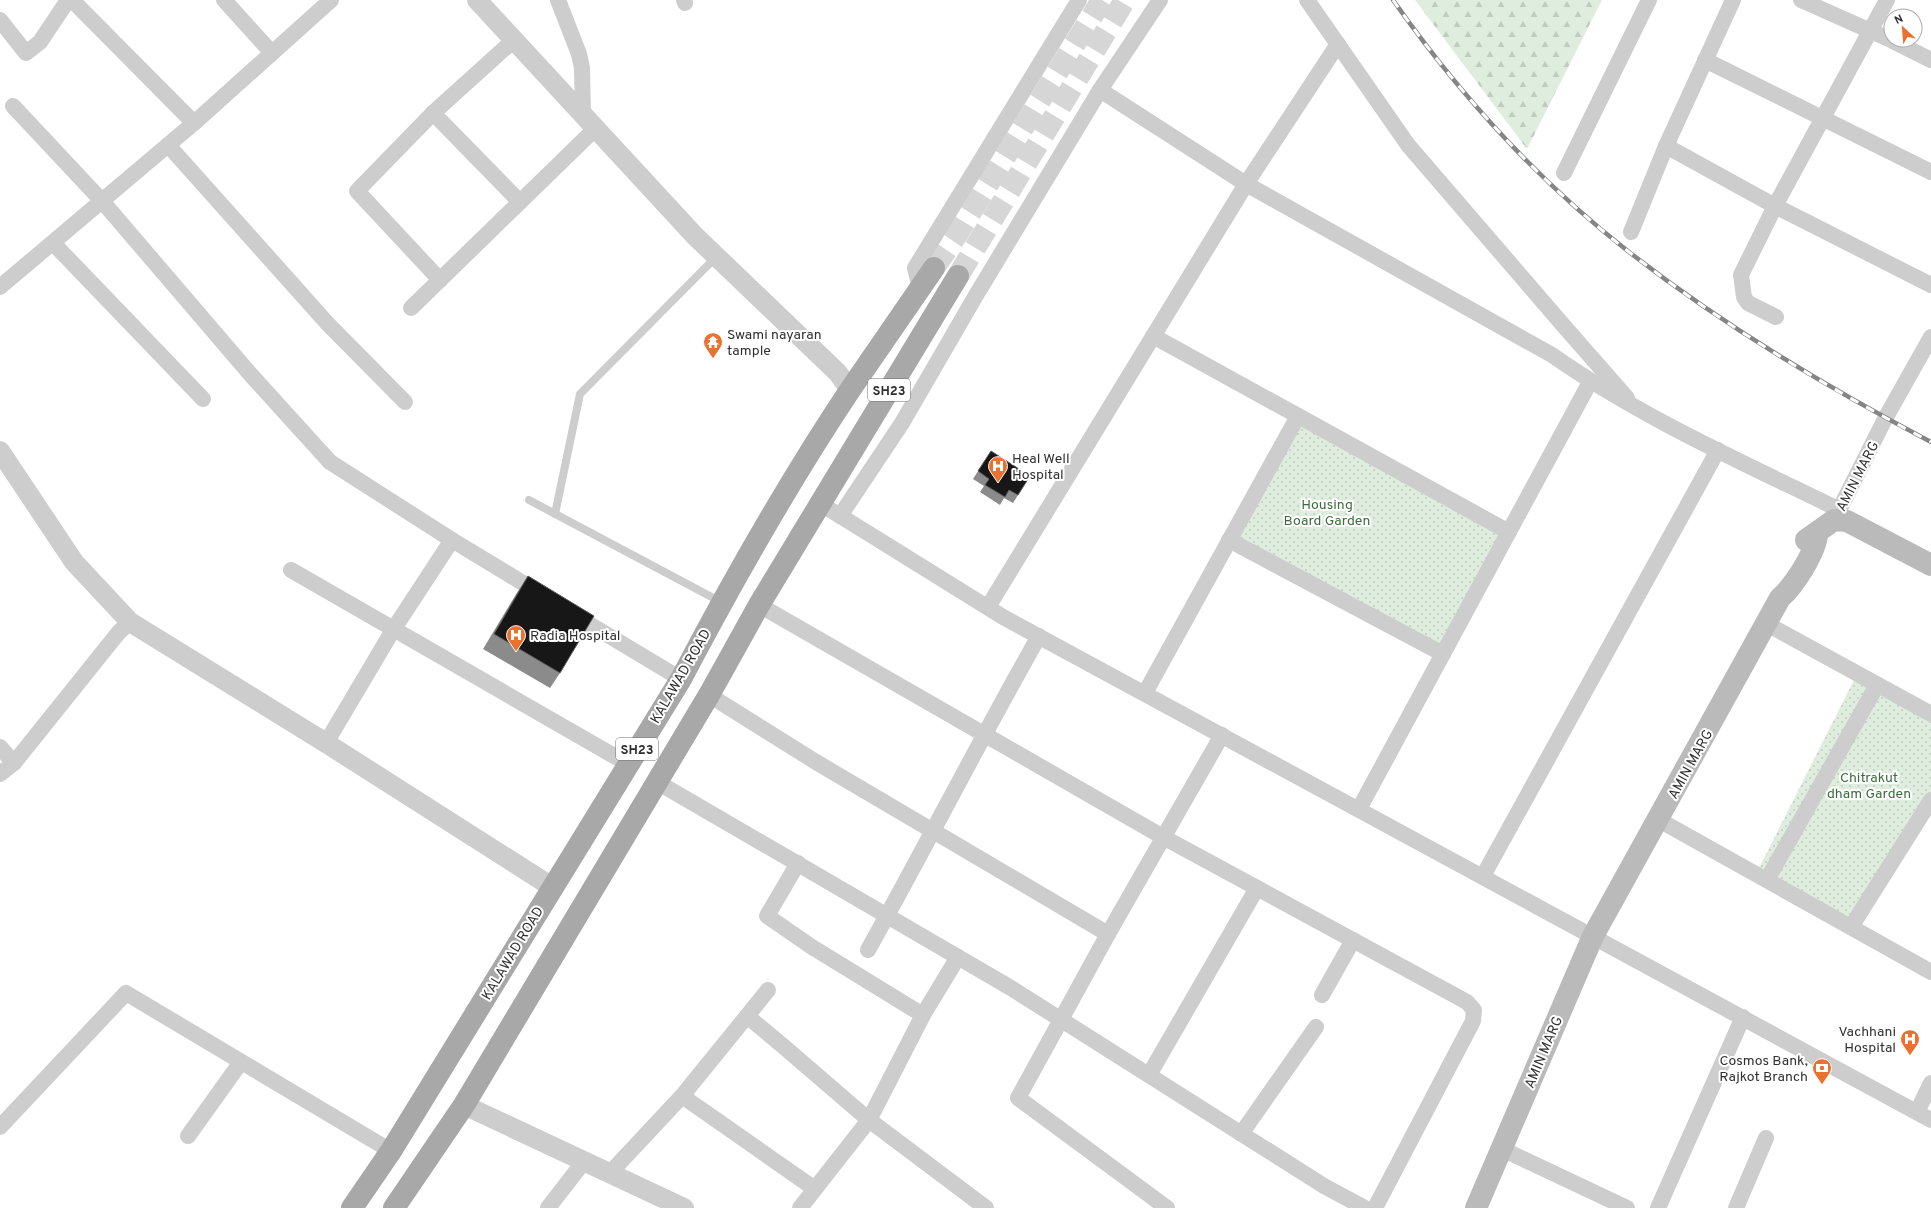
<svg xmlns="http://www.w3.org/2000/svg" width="1931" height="1208" viewBox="0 0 1931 1208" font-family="Overpass,sans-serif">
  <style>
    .forest { fill: url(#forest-firs) }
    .park { fill: url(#park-dots) }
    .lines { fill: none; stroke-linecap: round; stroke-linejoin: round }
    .primary-tunnel { stroke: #d6d6d6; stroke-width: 22; stroke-dasharray: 22 11; stroke-linecap: butt }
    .service { stroke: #cdcdcd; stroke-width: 8 }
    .minor { stroke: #cdcdcd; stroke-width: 16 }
    .tertiary { stroke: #cdcdcd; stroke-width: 20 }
    .secondary { stroke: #bababa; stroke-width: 22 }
    .primary { stroke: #a8a8a8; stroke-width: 22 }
    .rail-casing { stroke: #858585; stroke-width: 4.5 }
    .rail { stroke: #fff; stroke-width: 3; stroke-dasharray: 9; stroke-linecap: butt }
    .wall { fill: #8b8b8b }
    .building { fill: #171717; stroke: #5d5d5d }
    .labels { text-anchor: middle; stroke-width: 4; stroke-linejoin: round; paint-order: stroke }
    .shield { fill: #fff; stroke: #6e6e6e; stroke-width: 1 }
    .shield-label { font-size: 13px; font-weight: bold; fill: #303030 }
    .poi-label { font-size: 14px; fill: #303030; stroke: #fff; text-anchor: start }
    .street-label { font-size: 14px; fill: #303030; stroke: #fff }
    .park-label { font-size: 14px; fill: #3d6d3c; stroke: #fff }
  </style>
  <defs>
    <pattern id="forest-firs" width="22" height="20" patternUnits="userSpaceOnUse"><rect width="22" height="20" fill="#dfedde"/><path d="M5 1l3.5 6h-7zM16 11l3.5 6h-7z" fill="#c0ccbf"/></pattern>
    <pattern id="park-dots" width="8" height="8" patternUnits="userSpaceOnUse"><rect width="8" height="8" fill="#dfedde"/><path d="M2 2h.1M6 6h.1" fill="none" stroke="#c0ccbf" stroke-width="1.8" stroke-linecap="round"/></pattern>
  </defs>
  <rect width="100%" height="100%" fill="#fff"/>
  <path class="forest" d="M1415,0H1602L1527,149Z"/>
  <g class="park">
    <path d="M1298,416L1509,532L1443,654L1229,540Z"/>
    <path d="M1857,674L1931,714V800L1851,927L1756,874Z"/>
  </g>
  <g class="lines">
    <g class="primary-tunnel">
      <path d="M934,268L956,236L1102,0"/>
      <path d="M958,276L1125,0"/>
    </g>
    <g class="service">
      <path d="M529,500L721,602"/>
      <path d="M555,514L580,394L717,256"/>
    </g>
    <g class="minor">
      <path d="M72,0L194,123L331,0"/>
      <path d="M224,0L272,53"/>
      <path d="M558,0L579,54L582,68L583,115"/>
      <path d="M684,0L685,3"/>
      <path d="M1307,0L1408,145L1563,325L1627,398"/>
      <path d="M1801,0L1891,40L1931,60"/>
      <path d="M0,20L26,53L40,42L68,0"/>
      <path d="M1705,60L1931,172"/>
      <path d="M1100,90L1246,184L1552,355C1642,418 1742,462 1840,510"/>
      <path d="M13,106L102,201L251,375L330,462L452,540L541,594"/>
      <path d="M433,113L520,202"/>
      <path d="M168,145L327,323L405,402"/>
      <path d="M1666,146L1775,206L1931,285"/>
      <path d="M1564,173L1649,0"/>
      <path d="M1631,232L1666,146L1733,0"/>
      <path d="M53,243L203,399"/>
      <path d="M440,280L357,191L433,113L514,40"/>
      <path d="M0,287L194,123"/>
      <path d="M920,288L915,268L1079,0"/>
      <path d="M411,308L596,128"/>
      <path d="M1776,317L1748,303L1744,297L1741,275L1775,206L1887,0"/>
      <path d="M1153,336L1509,532"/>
      <path d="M821,504L1003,617L1931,1120"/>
      <path d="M840,516L902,423L975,297L1100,90L1160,0"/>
      <path d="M1835,518L1886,417L1931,337"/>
      <path d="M1229,540L1443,654"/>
      <path d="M291,570L628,764"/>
      <path d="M759,605L1163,837L1467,1002L1474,1010L1473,1021L1375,1208"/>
      <path d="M988,607L1246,184L1338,44"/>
      <path d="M571,613L681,679"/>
      <path d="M1767,624L1931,714"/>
      <path d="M1145,693L1298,416"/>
      <path d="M709,695L816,762L1108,934"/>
      <path d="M326,743L393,630L452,540"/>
      <path d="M0,747L14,763"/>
      <path d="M0,774L14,763L119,632L130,622"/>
      <path d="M657,782L1011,988L1324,1186L1365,1208"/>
      <path d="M1359,809L1590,382"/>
      <path d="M1659,820L1931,972"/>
      <path d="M798,863L767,916L812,947L923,1015"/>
      <path d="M1483,876L1718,450"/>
      <path d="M1767,880L1877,685"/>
      <path d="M1851,927L1931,800"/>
      <path d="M868,950C926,846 980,740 1039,636"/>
      <path d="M1322,995L1353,940"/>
      <path d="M747,1016L768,990"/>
      <path d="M1149,1075L1257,888"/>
      <path d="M682,1096L815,1189"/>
      <path d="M1917,1112L1931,1083"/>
      <path d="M0,1127L126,993L391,1151"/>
      <path d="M1241,1134L1316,1027"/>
      <path d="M188,1136L241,1062"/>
      <path d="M1502,1149L1627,1208"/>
      <path d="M610,1173L682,1096L747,1016L783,1046L869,1120L986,1208"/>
      <path d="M548,1208L585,1160"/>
      <path d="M800,1208L869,1120L923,1015L958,957"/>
      <path d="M1167,1208L1018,1098L1108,934L1222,735"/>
      <path d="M1658,1208L1743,1017"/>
      <path d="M1736,1208L1766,1138"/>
    </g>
    <g class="tertiary">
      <path d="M477,0L695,236L838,373L850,390"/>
      <path d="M0,451L74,562L130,622L326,743L552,887"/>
      <path d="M464,1105L684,1208"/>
    </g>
    <g class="secondary">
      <path d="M1806,540L1834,520L1847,521L1931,565"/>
      <path d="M1476,1208L1593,936L1780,598C1794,586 1816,552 1817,534"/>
    </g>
    <g class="primary">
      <path d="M352,1208L391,1151L681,679C733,580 788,483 850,390C878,349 906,308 934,268"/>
      <path d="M394,1208L464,1105L709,695L759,605L958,276"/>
    </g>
    <g class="rail-casing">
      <path id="rail" d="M1393,0C1459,94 1538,181 1629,252C1723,325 1826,387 1931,442"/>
    </g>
    <use href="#rail" class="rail"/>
  </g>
  <g class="wall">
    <path d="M991,451L1018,495L1013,503L1004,498L1000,505L980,492L984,486L973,479Z"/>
    <path d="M528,576L560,673L550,688L483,649L518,591Z"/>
  </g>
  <g class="building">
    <path d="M991,451L1030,476L1018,495L1009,490L1005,497L985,485L989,479L978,471Z"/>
    <path d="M528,576L594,616L560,673L494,634Z"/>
  </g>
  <defs>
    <g id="temple-pin" transform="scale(1)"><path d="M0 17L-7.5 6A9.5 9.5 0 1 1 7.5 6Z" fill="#ea722f" stroke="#fff"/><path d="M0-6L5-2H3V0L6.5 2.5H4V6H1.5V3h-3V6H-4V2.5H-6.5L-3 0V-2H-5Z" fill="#fff"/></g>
    <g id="hospital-pin" transform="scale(1)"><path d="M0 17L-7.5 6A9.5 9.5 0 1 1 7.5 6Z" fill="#ea722f" stroke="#fff"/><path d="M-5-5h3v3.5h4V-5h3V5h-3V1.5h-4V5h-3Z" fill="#fff"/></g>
    <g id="bank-pin" transform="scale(1)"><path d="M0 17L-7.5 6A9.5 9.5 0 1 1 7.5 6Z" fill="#ea722f" stroke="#fff"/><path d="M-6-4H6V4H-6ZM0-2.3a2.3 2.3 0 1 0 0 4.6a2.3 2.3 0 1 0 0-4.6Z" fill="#fff"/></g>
  </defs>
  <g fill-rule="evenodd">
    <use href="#temple-pin" x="713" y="342"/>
    <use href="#hospital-pin" x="998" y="466"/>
    <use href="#hospital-pin" x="516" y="635"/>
    <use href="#hospital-pin" x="1910" y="1039"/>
    <use href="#bank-pin" x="1822" y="1068"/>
  </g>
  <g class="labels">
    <g class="shield">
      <rect x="868" y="379" width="42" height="22" rx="3"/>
      <rect x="616" y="738" width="42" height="22" rx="3"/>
    </g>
    <g class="shield-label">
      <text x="889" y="395">SH23</text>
      <text x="637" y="754">SH23</text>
    </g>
    <g class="poi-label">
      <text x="727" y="339">Swami nayaran<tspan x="727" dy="16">tample</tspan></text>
      <text x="1012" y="463">Heal Well<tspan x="1012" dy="16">Hospital</tspan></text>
      <text x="530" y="640">Radia Hospital</text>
      <text x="1896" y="1036" text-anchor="end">Vachhani<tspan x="1896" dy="16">Hospital</tspan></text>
      <text x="1808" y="1065" text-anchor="end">Cosmos Bank,<tspan x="1808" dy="16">Rajkot Branch</tspan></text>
    </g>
    <g class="street-label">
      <text transform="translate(1857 476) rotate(-63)" y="5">AMIN MARG</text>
      <text transform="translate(680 676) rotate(-60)" y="5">KALAWAD ROAD</text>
      <text transform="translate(1690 764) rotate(-61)" y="5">AMIN MARG</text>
      <text transform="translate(512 953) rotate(-59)" y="5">KALAWAD ROAD</text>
      <text transform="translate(1543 1052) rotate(-67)" y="5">AMIN MARG</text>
    </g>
    <g class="park-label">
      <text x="1327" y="509">Housing<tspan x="1327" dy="16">Board Garden</tspan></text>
      <text x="1869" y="782">Chitrakut<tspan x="1869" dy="16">dham Garden</tspan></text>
    </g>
  </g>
  <g transform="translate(1903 28) rotate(334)"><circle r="19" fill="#ffffff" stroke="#acacac"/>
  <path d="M0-3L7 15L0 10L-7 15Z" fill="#ea722f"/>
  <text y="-6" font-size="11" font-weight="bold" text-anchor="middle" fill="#303030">N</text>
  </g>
</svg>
